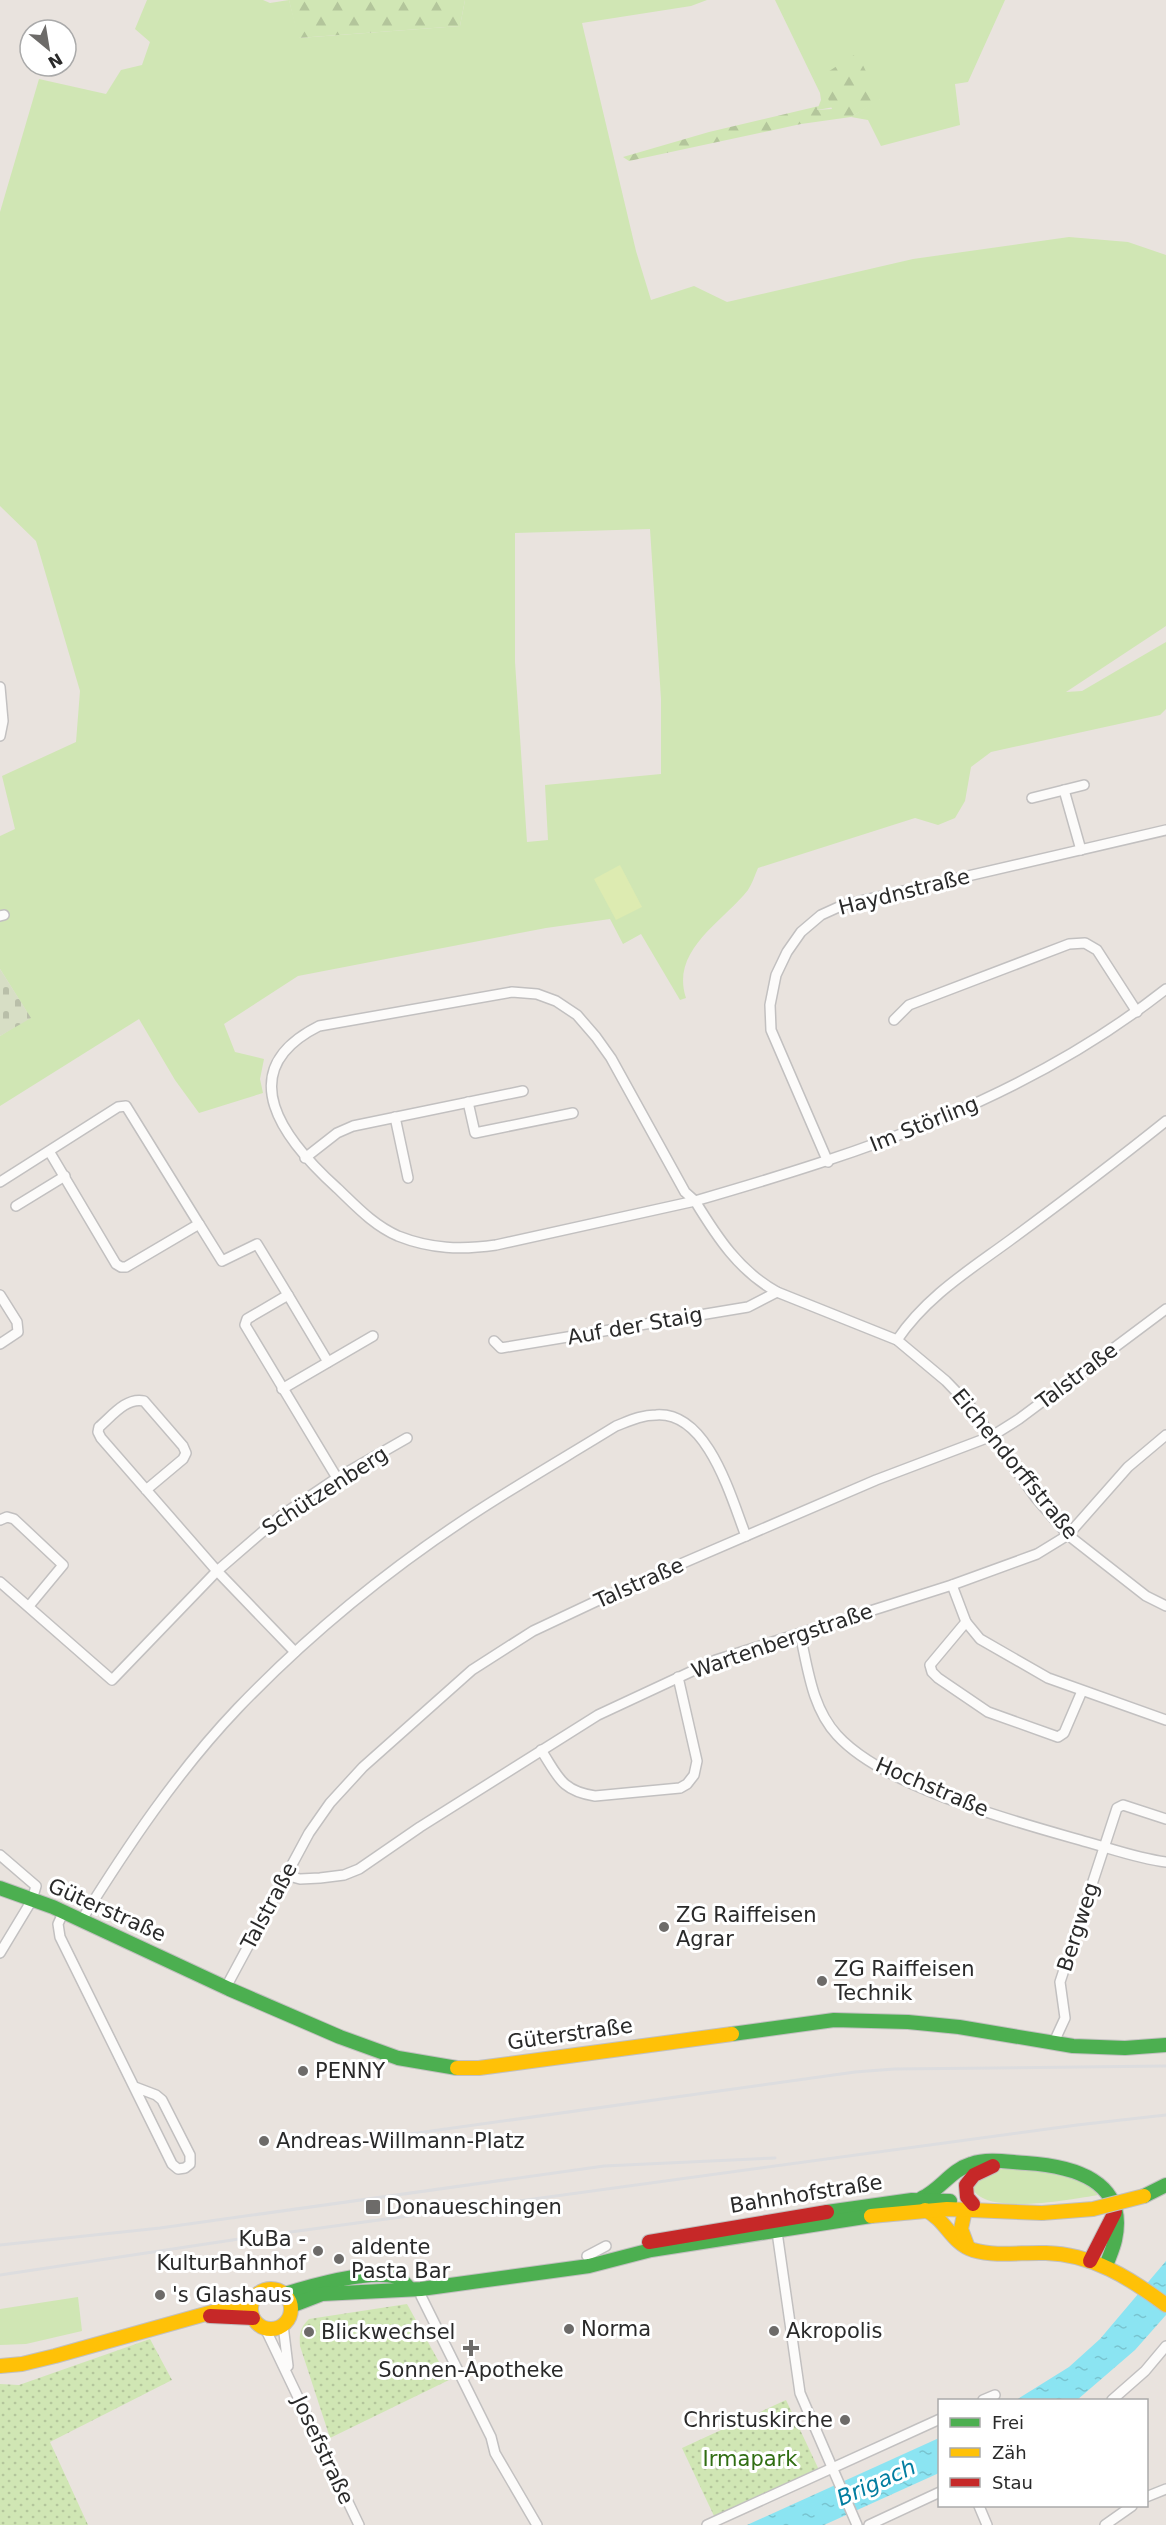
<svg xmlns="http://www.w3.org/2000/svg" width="1166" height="2525" viewBox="0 0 1166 2525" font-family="'DejaVu Sans',sans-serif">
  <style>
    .grass { fill: #d0e6b4; fill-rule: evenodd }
    .forest { fill: url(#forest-firs) }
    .cemetery { fill: url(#cemetery-stones) }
    .park { fill: url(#park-dots) }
    .pitch { fill: #ddebb1 }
    .water { fill: url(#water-ripples) }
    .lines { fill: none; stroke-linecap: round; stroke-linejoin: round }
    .street-casing { stroke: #c2c0c0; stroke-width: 12 }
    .fast-casing { stroke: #c2c0c0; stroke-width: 16 }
    .slow-casing { stroke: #c2c0c0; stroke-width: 16 }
    .jam-casing { stroke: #c2c0c0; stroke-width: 16 }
    .street { stroke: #fcfbfa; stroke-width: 9 }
    .fast { stroke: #4caf50; stroke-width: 14 }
    .slow { stroke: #ffc107; stroke-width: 14 }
    .jam { stroke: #c62828; stroke-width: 14 }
    .rail { stroke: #dddddf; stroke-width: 3 }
    .slow-bridge-casing { stroke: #c2c0c0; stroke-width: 16; stroke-linecap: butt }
    .slow-bridge { stroke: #ffc107; stroke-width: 14 }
    .poi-dot { fill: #6d6b69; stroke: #fff; stroke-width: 2 }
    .labels { text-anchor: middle; stroke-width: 6; stroke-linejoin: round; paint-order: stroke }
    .street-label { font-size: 21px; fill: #2a2a2a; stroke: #fff }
    .poi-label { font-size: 21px; fill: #2a2a2a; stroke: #fff; text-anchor: start }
    .park-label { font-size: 21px; fill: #316e13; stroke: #fff }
    .water-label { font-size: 22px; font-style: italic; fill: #027da0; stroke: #fff }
  </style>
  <defs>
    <pattern id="forest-firs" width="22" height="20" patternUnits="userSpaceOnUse" patternTransform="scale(1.5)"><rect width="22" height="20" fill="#d0e6b4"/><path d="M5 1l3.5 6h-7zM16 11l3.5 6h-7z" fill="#b3c59b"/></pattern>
    <pattern id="cemetery-stones" width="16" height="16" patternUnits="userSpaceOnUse" patternTransform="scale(1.5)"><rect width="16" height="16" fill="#d7dec5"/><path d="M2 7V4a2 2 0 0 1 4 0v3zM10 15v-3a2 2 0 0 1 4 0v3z" fill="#b9bfa9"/></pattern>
    <pattern id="park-dots" width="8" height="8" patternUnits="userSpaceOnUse" patternTransform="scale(1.5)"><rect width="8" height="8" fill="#d0e6b4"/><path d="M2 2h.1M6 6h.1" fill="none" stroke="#b3c59b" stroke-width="1.8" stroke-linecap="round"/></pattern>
    <pattern id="water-ripples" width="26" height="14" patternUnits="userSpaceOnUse" patternTransform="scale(1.5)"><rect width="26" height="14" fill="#8be4f2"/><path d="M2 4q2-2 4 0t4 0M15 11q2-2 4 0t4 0" fill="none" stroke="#78c4d0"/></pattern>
  </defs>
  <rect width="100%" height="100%" fill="#e9e3de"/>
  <g class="grass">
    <path d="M147,0H263L270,3L289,0L299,38L460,26L465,0H707L691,6L582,23L636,251L651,300L694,286L727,302L913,259L1069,237L1128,242L1166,255V626L1066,692L1082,691L1166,642V709L1160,715L991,752L971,767L965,801L955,818L938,825L915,818L758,868C755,875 752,884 748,890C723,922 670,950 686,998L680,1000L641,934L623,944L610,919L546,928L298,976L224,1024L235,1052L264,1059L260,1079L263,1093L199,1113L175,1080L139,1019L0,1106V1036L30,1017L0,969V836L15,829L2,776L76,742L80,691L36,541L0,506V212L39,79L106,94L121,70L142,65L150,42L135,29ZM650,529L661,699V774L545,785L548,840L527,842L515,662V533Z"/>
    <path d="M775,0H1005L968,82L955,84L960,125L881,146L868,120L851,117L880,99L817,110L821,100L820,93Z"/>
    <path d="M1001,2168C1030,2168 1080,2169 1098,2195C1073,2199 973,2219 971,2182L980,2175Z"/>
    <path d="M78,2297L82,2331L26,2344L0,2345V2309Z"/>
  </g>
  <g class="forest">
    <path d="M289,0H465L460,26L298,38Z"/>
    <path d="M857,53L880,100L851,117L801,124L629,161L623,157L709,132L819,106L817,110L832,109L820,77Z"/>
  </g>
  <path class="cemetery" d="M0,969L31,1018L0,1036Z"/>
  <g class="park">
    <path d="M407,2304L449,2380L330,2438L300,2346C299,2334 300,2328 309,2319Z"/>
    <path d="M150,2339L172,2380L50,2442L88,2525H0V2384L19,2385Z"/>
    <path d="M786,2400L819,2470L715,2518L682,2448Z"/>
  </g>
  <path class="pitch" d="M620,865L642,907L616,920L594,879Z"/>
  <g class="water">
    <path d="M1166,2261V2315L1135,2350L1077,2400H1016L1069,2367L1100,2339Z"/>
    <path d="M939,2438V2473L824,2525H747Z"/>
  </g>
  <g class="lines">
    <g class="street-casing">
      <g id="street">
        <path d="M0,687L3,721L0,736"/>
        <path d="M1064,790L1081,850"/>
        <path d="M1032,798L1084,785"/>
        <path d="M0,916L4,915"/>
        <path d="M1166,989C1025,1100 864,1152 695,1201C717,1237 739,1271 777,1292L897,1340L946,1381L970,1406L1036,1498L1068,1535L1146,1596L1166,1606"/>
        <path d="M512,992L537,994L556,1001L577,1015L596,1037L611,1058L685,1192L695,1201L496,1245C461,1250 431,1249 398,1236C373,1225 356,1206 337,1188C285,1141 229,1071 319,1026Z"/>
        <path d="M894,1020L909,1005L1069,944L1085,943L1097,950L1137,1012"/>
        <path d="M468,1102L475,1133L573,1113"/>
        <path d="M395,1117L408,1178"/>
        <path d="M305,1158L337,1133L353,1126L523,1091"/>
        <path d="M828,1162L771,1030L770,1005L776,975L787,952L801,932L821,915L843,905L1166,830"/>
        <path d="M0,1182L118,1107L126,1106L199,1224L126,1267H121L116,1264L49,1151"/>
        <path d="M16,1206L65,1176"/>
        <path d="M199,1224L222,1261L257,1244L288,1295L247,1319L245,1325L337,1478"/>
        <path d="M0,1295L17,1322L18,1332L0,1344"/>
        <path d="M288,1295L328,1362"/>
        <path d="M897,1340C926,1297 968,1271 1009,1241C1062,1202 1115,1162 1166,1121"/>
        <path d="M494,1341L501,1348L748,1307L777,1292"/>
        <path d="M282,1389L373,1336"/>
        <path d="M0,1520L7,1517L14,1519L63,1565L29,1606"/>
        <path d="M0,1582L112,1680L217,1571L101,1438L98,1432L99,1427C112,1416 126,1397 144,1401L183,1446L186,1453L183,1459L146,1490"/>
        <path d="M952,1585L966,1622L980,1639L1048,1678L1166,1720"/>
        <path d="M966,1622L930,1665L932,1672L938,1678L988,1712L1058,1737L1064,1733L1082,1691"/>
        <path d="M800,1634C808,1669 812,1708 837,1735C885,1788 1017,1822 1087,1842C1112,1849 1140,1859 1166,1862"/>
        <path d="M295,1652L217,1571L282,1515L337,1478L407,1438"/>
        <path d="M541,1750C558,1776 561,1791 595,1796L680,1788L687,1784L694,1775L697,1761L678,1677"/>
        <path d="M0,1855L36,1886L32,1900L0,1953"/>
        <path d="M285,1875L300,1879L320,1878L344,1875L359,1869L420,1827L598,1715L716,1660L952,1585L1037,1554L1068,1535L1128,1467L1166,1435"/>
        <path d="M63,1913L58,1924L60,1937L172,2164L178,2169L185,2168L190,2164V2155L162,2100L156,2095L135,2087"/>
        <path d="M81,1921C127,1847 177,1772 238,1708C309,1634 390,1568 476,1512C522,1482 569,1455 616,1426C629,1421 641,1415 656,1415C708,1411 731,1498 746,1536"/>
        <path d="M225,1989L309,1833L330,1803L363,1767L472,1670L533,1631L618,1591L876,1480L992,1436L1019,1419L1166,1309"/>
        <path d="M1054,2042L1065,2018L1060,1982L1117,1808L1123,1805L1166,1819"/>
        <path d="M776,2225L800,2393L857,2525"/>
        <path d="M587,2256L606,2246"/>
        <path d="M421,2289V2296L491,2437L495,2453L537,2525"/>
        <path d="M283,2325L288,2366"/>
        <path d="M265,2328L359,2525"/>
        <path d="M983,2400L995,2395"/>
        <path d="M1112,2400L1145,2371L1166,2346"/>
        <path d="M1146,2497L1166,2489"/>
        <path d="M979,2506L987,2525"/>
        <path d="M707,2525L940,2419"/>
        <path d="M869,2525L940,2492"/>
        <path d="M1105,2525L1132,2506"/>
      </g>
    </g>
    <g class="fast-casing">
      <g id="fast">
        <path d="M0,1888L53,1907L229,1989L340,2037L398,2058L457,2068"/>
        <path d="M732,2034L834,2020L908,2022L959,2027L1073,2046L1125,2048L1166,2045"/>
        <path d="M1144,2196L1166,2185"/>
        <path d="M922,2198C940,2190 951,2170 971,2164C988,2158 1008,2162 1026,2163C1072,2166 1128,2180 1115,2240C1113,2249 1109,2257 1106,2266"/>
        <path d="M827,2212L912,2200L950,2201"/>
        <path d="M285,2294C311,2286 371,2269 396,2277C402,2279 406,2285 410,2289"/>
        <path d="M291,2306L322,2294L421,2289L589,2266L651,2250L871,2216"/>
      </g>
    </g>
    <g class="slow-casing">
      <g id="slow">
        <path d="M457,2068H479L732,2034"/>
        <path d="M925,2210C946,2219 951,2243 973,2250C997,2257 1022,2252 1046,2253C1092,2254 1130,2278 1166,2305"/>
        <path d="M965,2210L961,2229L967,2245"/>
        <path d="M871,2216L947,2209L1042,2213"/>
        <circle cx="271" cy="2309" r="20"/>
        <path d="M0,2366L22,2364L55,2356L252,2301"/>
      </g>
    </g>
    <g class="jam-casing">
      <g id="jam">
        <path d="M973,2204L967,2197L966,2185L974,2175L993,2166"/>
        <path d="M649,2242L827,2212"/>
        <path d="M1090,2261L1115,2212"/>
        <path d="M210,2316L253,2318"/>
      </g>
    </g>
    <use href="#street" class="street"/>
    <use href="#fast" class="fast"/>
    <use href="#slow" class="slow"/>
    <use href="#jam" class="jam"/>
    <g class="rail">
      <path d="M360,2141L855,2072L894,2069L1166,2066"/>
      <path d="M0,2245L160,2228L604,2166L775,2158"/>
      <path d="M0,2275L239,2239L1077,2125L1166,2115"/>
    </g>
    <g class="slow-bridge-casing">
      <path id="slow-bridge" d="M1042,2213L1093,2209L1144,2196"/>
    </g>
    <use href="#slow-bridge" class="slow-bridge"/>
  </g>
  <g class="poi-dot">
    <circle cx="664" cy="1927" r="6"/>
    <circle cx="822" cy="1981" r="6"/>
    <circle cx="303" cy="2071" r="6"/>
    <circle cx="264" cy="2141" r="6"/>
    <rect x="365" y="2199" width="16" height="16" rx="3"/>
    <circle cx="318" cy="2251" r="6"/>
    <circle cx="339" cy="2259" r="6"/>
    <circle cx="160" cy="2295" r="6"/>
    <circle cx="569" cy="2329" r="6"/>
    <circle cx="774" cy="2331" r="6"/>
    <circle cx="309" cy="2332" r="6"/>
    <path d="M468 2339h6v6h6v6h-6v6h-6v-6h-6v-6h6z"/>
    <circle cx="845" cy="2420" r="6"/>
  </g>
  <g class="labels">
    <g class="street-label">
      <text transform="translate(904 892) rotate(-14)" y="7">Haydnstraße</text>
      <text transform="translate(924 1124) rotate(-22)" y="7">Im Störling</text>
      <text transform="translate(635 1326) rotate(-10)" y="7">Auf der Staig</text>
      <text transform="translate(1077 1376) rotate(-37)" y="7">Talstraße</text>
      <text transform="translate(1015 1464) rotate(51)" y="7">Eichendorffstraße</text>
      <text transform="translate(325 1491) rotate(-33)" y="7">Schützenberg</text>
      <text transform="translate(639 1583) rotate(-24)" y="7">Talstraße</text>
      <text transform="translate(782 1641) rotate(-19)" y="7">Wartenbergstraße</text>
      <text transform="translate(932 1787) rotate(23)" y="7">Hochstraße</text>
      <text transform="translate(269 1906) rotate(-62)" y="7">Talstraße</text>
      <text transform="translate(107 1910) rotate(24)" y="7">Güterstraße</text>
      <text transform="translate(1078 1927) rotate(-72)" y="7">Bergweg</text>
      <text transform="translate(570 2034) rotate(-8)" y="7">Güterstraße</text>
      <text transform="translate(806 2194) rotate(-9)" y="7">Bahnhofstraße</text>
      <text transform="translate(323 2450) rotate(65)" y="7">Josefstraße</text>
    </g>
    <g class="poi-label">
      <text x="676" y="1922">ZG Raiffeisen<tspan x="676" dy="24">Agrar</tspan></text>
      <text x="834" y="1976">ZG Raiffeisen<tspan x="834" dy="24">Technik</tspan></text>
      <text x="315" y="2078">PENNY</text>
      <text x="276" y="2148">Andreas-Willmann-Platz</text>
      <text x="386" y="2214">Donaueschingen</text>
      <text x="306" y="2246" text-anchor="end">KuBa -<tspan x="306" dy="24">KulturBahnhof</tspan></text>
      <text x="351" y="2254">aldente<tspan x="351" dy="24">Pasta Bar</tspan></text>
      <text x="172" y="2302">'s Glashaus</text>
      <text x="581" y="2336">Norma</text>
      <text x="786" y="2338">Akropolis</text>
      <text x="321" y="2339">Blickwechsel</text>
      <text x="471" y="2377" text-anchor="middle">Sonnen-Apotheke</text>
      <text x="833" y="2427" text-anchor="end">Christuskirche</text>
    </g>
    <g class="park-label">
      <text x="750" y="2466">Irmapark</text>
    </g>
    <g class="water-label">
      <text transform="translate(876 2482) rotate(-24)" y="8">Brigach</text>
    </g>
  </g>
  <rect x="938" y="2399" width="210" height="108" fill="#ffffff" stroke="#aaaaaa" stroke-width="1.5"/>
  <rect x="950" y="2418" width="30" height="9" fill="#4caf50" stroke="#aaaaaa" stroke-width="1.5"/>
  <text x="992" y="2429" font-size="18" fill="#2a2a2a">Frei</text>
  <rect x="950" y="2448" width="30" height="9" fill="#ffc107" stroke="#aaaaaa" stroke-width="1.5"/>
  <text x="992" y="2459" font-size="18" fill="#2a2a2a">Zäh</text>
  <rect x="950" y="2478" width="30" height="9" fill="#c62828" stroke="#aaaaaa" stroke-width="1.5"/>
  <text x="992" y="2489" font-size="18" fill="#2a2a2a">Stau</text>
  <g transform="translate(48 48) rotate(150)"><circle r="28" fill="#ffffff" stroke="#aaaaaa" stroke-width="1.5"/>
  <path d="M0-4.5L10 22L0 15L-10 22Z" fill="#6d6b69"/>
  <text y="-9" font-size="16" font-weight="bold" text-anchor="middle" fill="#2a2a2a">N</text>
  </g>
</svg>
